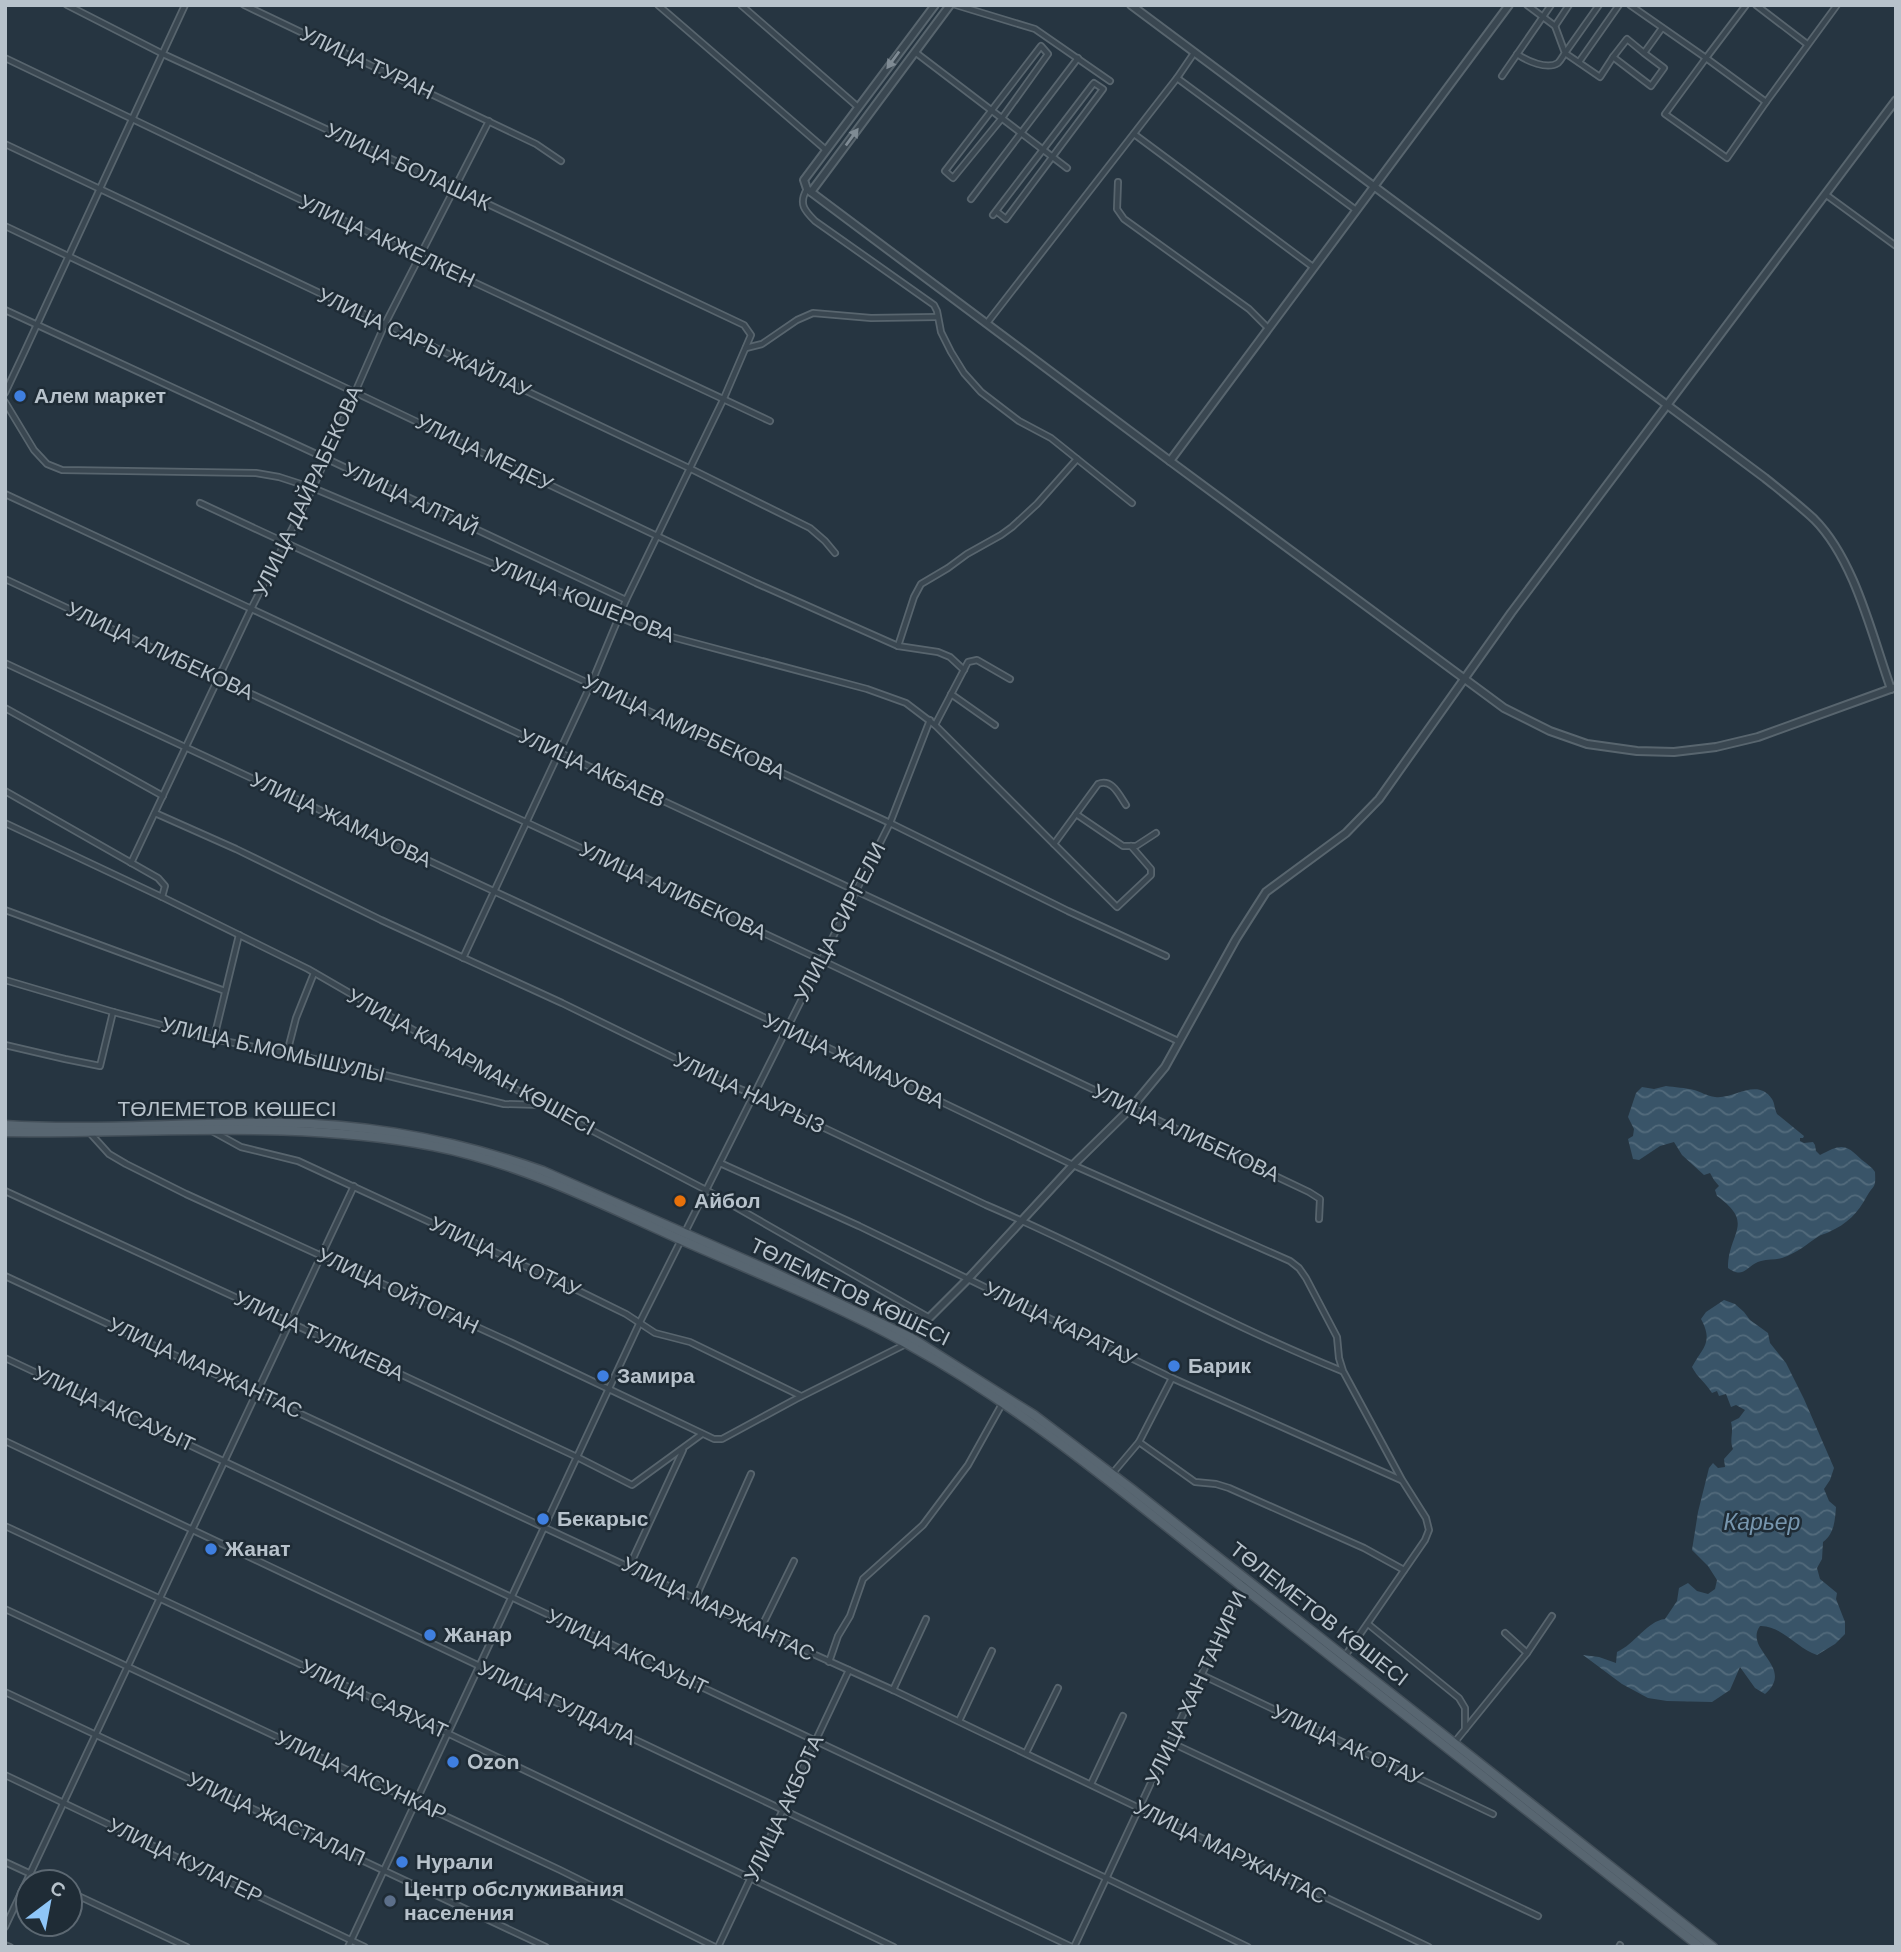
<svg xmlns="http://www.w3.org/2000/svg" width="1901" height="1952" viewBox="0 0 1901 1952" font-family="'DM Sans',sans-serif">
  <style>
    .water { fill: url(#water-waves) }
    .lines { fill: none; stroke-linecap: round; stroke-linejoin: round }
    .minor-casing { stroke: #58656e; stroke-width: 8 }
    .tertiary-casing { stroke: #58656e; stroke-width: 10 }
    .primary-casing { stroke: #44505a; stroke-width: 11 }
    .minor { stroke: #3a4751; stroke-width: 4.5 }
    .tertiary { stroke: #3a4751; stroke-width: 6 }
    .primary { stroke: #586671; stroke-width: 8 }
    .oneway { fill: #7f8b94 }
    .shop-dot { fill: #3f7fe0; stroke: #1f2c36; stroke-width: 2.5 }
    .food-dot { fill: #e8710a; stroke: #1f2c36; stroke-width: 2.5 }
    .service-dot { fill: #5c6f8a; stroke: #1f2c36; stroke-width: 2.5 }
    .labels { text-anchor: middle; stroke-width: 5; stroke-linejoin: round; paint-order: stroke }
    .street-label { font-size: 21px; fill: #b7c2cb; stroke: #1f2c36 }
    .poi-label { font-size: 21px; font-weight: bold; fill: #b7c2cb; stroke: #1f2c36; text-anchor: start }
    .water-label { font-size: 23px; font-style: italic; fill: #7796ae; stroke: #1f2c36 }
  </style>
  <defs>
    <pattern id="water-waves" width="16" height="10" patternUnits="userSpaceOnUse" patternTransform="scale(1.75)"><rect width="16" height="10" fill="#395468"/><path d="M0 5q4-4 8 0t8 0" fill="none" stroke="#536b7c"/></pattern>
  </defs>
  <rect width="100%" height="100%" fill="#263541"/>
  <g class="water">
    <path d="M1666,1086C1674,1087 1686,1088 1694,1090C1701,1092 1707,1096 1715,1097C1733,1100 1757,1077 1772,1099C1775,1104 1774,1108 1777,1114L1804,1136L1803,1138H1800V1141L1804,1143L1813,1142L1815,1145L1816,1151L1820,1155C1841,1144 1845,1143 1862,1160C1867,1164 1872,1167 1875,1172C1876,1189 1874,1184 1867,1196C1858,1213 1847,1224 1829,1232C1827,1233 1821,1235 1819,1236C1807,1244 1797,1253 1782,1258C1775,1260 1768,1259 1761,1261C1746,1265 1745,1280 1728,1268C1728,1232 1756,1224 1717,1196L1715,1190L1719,1186L1714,1180L1710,1173L1704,1175L1682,1155L1674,1142L1660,1146L1639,1160L1633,1159L1628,1139L1633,1136L1634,1129L1628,1117L1636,1093L1642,1087L1654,1089Z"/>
    <path d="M1724,1300L1735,1304L1744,1312L1750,1320L1768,1333L1770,1343L1786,1363L1804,1399L1834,1468L1830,1480L1824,1489L1829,1501L1836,1507C1835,1521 1834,1534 1823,1542L1822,1559L1817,1568L1820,1579L1837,1593L1836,1599L1845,1622V1634L1835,1644L1817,1655C1798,1649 1781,1625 1760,1626C1743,1650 1796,1667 1765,1694L1755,1688L1740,1667L1730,1690L1712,1702L1667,1701L1648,1698L1622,1684L1583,1655L1599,1657L1616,1663L1617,1652C1635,1644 1647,1621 1665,1619L1677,1601L1679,1588L1688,1583L1697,1591L1708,1594L1715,1589L1717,1580L1708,1566L1692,1550L1698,1512L1709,1468L1713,1463L1718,1468L1725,1467L1724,1459L1733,1449C1729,1440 1734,1433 1731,1422L1739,1418L1745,1410L1736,1405L1731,1407L1726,1394L1719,1396L1717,1391L1712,1393C1706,1383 1697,1377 1692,1367C1702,1348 1714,1343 1701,1319L1706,1312Z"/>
  </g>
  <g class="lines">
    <g class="minor-casing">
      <g id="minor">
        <path d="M67,5L163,54L454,188L744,325L751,335L724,398L626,600L591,684L463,958"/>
        <path d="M244,5L536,144L561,161"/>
        <path d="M658,5L826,150"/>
        <path d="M741,5L858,107"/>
        <path d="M956,5L1035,29L1110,81"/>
        <path d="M1599,5L1565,53L1600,77L1613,57"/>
        <path d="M1630,5L1706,58L1665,114L1727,158L1766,102L1706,58L1746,5"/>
        <path d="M1756,5L1807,44"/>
        <path d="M1555,26L1569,5"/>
        <path d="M1041,46L1048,54L1002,118L953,178L945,171Z"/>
        <path d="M915,52L1067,168"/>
        <path d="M1644,53L1627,39L1613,57L1651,86L1664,68L1644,53L1662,28"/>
        <path d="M1517,54C1527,61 1547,70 1558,63C1561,60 1563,56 1565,53L1555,26L1527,5"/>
        <path d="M5,58L420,257L770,421"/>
        <path d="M1579,62L1619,5"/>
        <path d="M1502,76L1551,5"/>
        <path d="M1177,78L1194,53"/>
        <path d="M1766,102L1837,5"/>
        <path d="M1134,134L1313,267"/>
        <path d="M5,144L689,468L810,528L825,541L835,553"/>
        <path d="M1118,182L1117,209L1124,219L1249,309L1268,328"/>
        <path d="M807,189C798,204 805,211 815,221L934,305L937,311L941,332L951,352L964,373L981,392L1019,421L1051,438L1132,503"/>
        <path d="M1825,194L1896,246"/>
        <path d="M971,199L1078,58"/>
        <path d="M993,215L1093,84L1094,83L1103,89L1006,219L996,211"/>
        <path d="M5,226L756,583L898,646L938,652L950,657L964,670"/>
        <path d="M5,310L325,458L626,600"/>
        <path d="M987,323L1177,78L1356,210"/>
        <path d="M746,348L762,344L797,320L813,313L871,318L937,317"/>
        <path d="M5,393C66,264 125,134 185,5"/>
        <path d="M5,402L34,450L47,464L62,470L256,473L279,477L313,488L657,633L867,689L906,703L935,725L1117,907L1151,875V869L1131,846"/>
        <path d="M5,494L1178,1041"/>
        <path d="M200,503L890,823L1068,911L1166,956"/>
        <path d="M5,579L821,960L1309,1192L1320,1199L1319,1219"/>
        <path d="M898,646L914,597L921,584L948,568L967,554L1001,535L1012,527L1037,504L1077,459"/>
        <path d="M5,663L787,1028L1073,1165L1290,1261L1299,1268L1306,1278L1337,1337L1339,1358L1343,1371L1402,1480L1426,1518L1429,1530L1425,1540L1345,1656"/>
        <path d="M951,694L995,725"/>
        <path d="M5,708L163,796"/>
        <path d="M935,725L968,662L977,660L1010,679"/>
        <path d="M5,791L158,878L165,886L162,897"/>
        <path d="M155,813L236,849L381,920L562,1003L730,1085L755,1095L986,1205C1106,1256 1220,1322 1342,1371"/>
        <path d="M1076,814L1123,846H1136L1156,833"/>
        <path d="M5,823L162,897L308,969L543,1105L706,1190L928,1317"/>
        <path d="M1054,844L1098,784C1112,778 1119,795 1126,805"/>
        <path d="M131,863L251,609L313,488L385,324L489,121"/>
        <path d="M5,910L225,991"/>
        <path d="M5,980L110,1011L209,1038L335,1063L504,1104L542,1105"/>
        <path d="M214,1038L239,935"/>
        <path d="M5,1045L65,1059L100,1066L113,1012"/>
        <path d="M287,1053L296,1018L314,973"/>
        <path d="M212,1131L241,1147L298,1161L579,1291L626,1314L655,1333L690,1342L801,1396"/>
        <path d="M90,1133L109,1154L126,1164L186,1194L512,1343L714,1439H722L796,1399L906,1344"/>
        <path d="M720,1163L859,1226L1172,1378L1401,1480"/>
        <path d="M5,1191L289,1322L577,1457L632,1485L702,1434"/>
        <path d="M5,1276L629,1567L760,1630L893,1690L1429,1947"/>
        <path d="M5,1358L1106,1878L1248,1947"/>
        <path d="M5,1441L1072,1947"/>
        <path d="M1139,1442L1195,1482L1216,1484L1229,1488L1364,1548L1404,1570"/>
        <path d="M1112,1474L1139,1442L1172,1378"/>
        <path d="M5,1526L447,1733L894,1947"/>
        <path d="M629,1567L683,1450"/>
        <path d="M695,1599L751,1474"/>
        <path d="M5,1609L560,1870L715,1947"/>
        <path d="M1368,1624L1459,1698L1465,1708V1729"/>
        <path d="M760,1630L794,1561"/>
        <path d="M1505,1633L1527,1653"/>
        <path d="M829,1662L838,1636L850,1616L863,1579L923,1525L968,1465L1002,1404"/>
        <path d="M1202,1675L1493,1814"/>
        <path d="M893,1690L926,1619"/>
        <path d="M5,1692L546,1947"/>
        <path d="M959,1721L992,1651"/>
        <path d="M1170,1742L1538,1916"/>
        <path d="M1454,1743L1527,1653L1552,1616"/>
        <path d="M1026,1753L1058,1688"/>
        <path d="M5,1775L365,1947"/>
        <path d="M1091,1784L1123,1716"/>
        <path d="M5,1862L48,1882"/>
        <path d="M70,1892L187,1947"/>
        <path d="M5,1927L354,1186"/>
        <path d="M5,1945L10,1947"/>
        <path d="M348,1947L640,1322L890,823L930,720"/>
        <path d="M718,1947L849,1670"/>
        <path d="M1074,1947L1246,1580"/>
        <path d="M1619,1947L1620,1945"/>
      </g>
    </g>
    <g class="tertiary-casing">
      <g id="tertiary">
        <path d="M935,5L804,180L807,189L1170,461L1504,708L1550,731L1587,744L1637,751L1674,752L1716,747L1758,737L1896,687"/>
        <path d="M1131,5L1765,478C1781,491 1799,505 1814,519C1855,560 1872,636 1891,689"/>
        <path d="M811,192L950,5"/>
        <path d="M1170,461L1509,5"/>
        <path d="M910,1337L968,1279L1073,1165L1131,1108L1165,1067L1236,939L1266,892L1346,833L1379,799L1511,613L1896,100"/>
      </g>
    </g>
    <g class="primary-casing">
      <g id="primary">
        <path d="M5,1125C97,1131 190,1122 282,1123C371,1124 459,1141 543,1171L771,1271L910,1337L1034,1415L1133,1490L1713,1947"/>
        <path d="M5,1132C148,1134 292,1119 433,1146C520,1163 599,1203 679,1239C756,1273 836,1304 909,1345C1029,1411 1133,1501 1240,1585C1393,1706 1547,1826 1700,1947"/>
      </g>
    </g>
    <use href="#minor" class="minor"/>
    <use href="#tertiary" class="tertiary"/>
    <use href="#primary" class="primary"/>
  </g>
  <defs><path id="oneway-solid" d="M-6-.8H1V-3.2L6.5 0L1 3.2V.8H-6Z" transform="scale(1.75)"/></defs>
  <g class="oneway">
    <use href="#oneway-solid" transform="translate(893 60) rotate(126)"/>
    <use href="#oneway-solid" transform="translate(852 137) rotate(-54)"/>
  </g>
  <g class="shop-dot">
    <circle cx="20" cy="396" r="7"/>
    <circle cx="1174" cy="1366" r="7"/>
    <circle cx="603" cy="1376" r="7"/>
    <circle cx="543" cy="1519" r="7"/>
    <circle cx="211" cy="1549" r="7"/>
    <circle cx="430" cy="1635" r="7"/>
    <circle cx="453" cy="1762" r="7"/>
    <circle cx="402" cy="1862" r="7"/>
  </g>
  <circle class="food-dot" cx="680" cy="1201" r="7"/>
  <circle class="service-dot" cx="390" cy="1901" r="7"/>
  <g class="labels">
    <g class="street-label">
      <text transform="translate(367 63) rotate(25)" y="7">УЛИЦА ТУРАН</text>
      <text transform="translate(408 167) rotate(25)" y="7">УЛИЦА БОЛАШАК</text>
      <text transform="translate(387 241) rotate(25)" y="7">УЛИЦА АКЖЕЛКЕН</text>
      <text transform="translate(424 343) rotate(25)" y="7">УЛИЦА САРЫ ЖАЙЛАУ</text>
      <text transform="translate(484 453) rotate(26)" y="7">УЛИЦА МЕДЕУ</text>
      <text transform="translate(308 491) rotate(-65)" y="7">УЛИЦА ДАЙРАБЕКОВА</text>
      <text transform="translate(411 499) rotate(25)" y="7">УЛИЦА АЛТАЙ</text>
      <text transform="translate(583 600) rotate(22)" y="7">УЛИЦА КОШЕРОВА</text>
      <text transform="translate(160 651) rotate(25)" y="7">УЛИЦА АЛИБЕКОВА</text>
      <text transform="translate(684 727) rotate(25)" y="7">УЛИЦА АМИРБЕКОВА</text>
      <text transform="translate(592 768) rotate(25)" y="7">УЛИЦА АКБАЕВ</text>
      <text transform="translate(341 820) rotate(25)" y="7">УЛИЦА ЖАМАУОВА</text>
      <text transform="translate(673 891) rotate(25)" y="7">УЛИЦА АЛИБЕКОВА</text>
      <text transform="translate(840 922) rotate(-63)" y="7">УЛИЦА СИРГЕЛИ</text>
      <text transform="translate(273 1050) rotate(13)" y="7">УЛИЦА Б.МОМЫШУЛЫ</text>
      <text transform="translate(854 1061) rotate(25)" y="7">УЛИЦА ЖАМАУОВА</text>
      <text transform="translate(471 1062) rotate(29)" y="7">УЛИЦА КАҺАРМАН КӨШЕСІ</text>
      <text transform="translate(749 1093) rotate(25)" y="7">УЛИЦА НАУРЫЗ</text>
      <text x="227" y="1116">ТӨЛЕМЕТОВ КӨШЕСІ</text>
      <text transform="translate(1186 1133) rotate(25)" y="7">УЛИЦА АЛИБЕКОВА</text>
      <text transform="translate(505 1257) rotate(25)" y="7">УЛИЦА АК ОТАУ</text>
      <text transform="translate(398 1291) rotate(25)" y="7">УЛИЦА ОЙТОГАН</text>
      <text transform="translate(850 1292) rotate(26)" y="7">ТӨЛЕМЕТОВ КӨШЕСІ</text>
      <text transform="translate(1060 1324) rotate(26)" y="7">УЛИЦА КАРАТАУ</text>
      <text transform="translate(319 1336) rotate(25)" y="7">УЛИЦА ТУЛКИЕВА</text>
      <text transform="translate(205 1368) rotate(25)" y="7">УЛИЦА МАРЖАНТАС</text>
      <text transform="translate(114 1409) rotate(25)" y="7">УЛИЦА АКСАУЫТ</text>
      <text transform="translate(718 1609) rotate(26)" y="7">УЛИЦА МАРЖАНТАС</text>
      <text transform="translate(1319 1614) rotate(38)" y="7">ТӨЛЕМЕТОВ КӨШЕСІ</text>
      <text transform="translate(627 1652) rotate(25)" y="7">УЛИЦА АКСАУЫТ</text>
      <text transform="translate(1196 1688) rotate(-65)" y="7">УЛИЦА ХАН ТАНИРИ</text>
      <text transform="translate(374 1699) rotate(25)" y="7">УЛИЦА САЯХАТ</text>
      <text transform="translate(557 1703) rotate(25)" y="7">УЛИЦА ГУЛДАЛА</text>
      <text transform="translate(1347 1745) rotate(25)" y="7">УЛИЦА АК ОТАУ</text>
      <text transform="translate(361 1776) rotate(25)" y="7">УЛИЦА АКСУНКАР</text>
      <text transform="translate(784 1808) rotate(-65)" y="7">УЛИЦА АКБОТА</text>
      <text transform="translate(276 1819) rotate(25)" y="7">УЛИЦА ЖАСТАЛАП</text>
      <text transform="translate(1230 1852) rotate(26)" y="7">УЛИЦА МАРЖАНТАС</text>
      <text transform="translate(185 1861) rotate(26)" y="7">УЛИЦА КУЛАГЕР</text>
    </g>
    <g class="poi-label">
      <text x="34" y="403">Алем маркет</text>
      <text x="694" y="1208">Айбол</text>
      <text x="1188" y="1373">Барик</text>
      <text x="617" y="1383">Замира</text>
      <text x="557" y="1526">Бекарыс</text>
      <text x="225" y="1556">Жанат</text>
      <text x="444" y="1642">Жанар</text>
      <text x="467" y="1769">Ozon</text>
      <text x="416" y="1869">Нурали</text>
      <text x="404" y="1896">Центр обслуживания<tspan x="404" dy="24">населения</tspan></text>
    </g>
    <g class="water-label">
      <text x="1762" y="1530">Карьер</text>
    </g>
  </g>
  <rect width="1901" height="1952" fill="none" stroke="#b7c2cb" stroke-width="14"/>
  <g transform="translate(49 1903) rotate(32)"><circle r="33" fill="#1f2c36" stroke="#5c6872" stroke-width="2"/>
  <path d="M0-5L12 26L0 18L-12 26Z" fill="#8fc6f8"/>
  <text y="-10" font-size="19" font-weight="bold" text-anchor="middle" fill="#b7c2cb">С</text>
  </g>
</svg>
